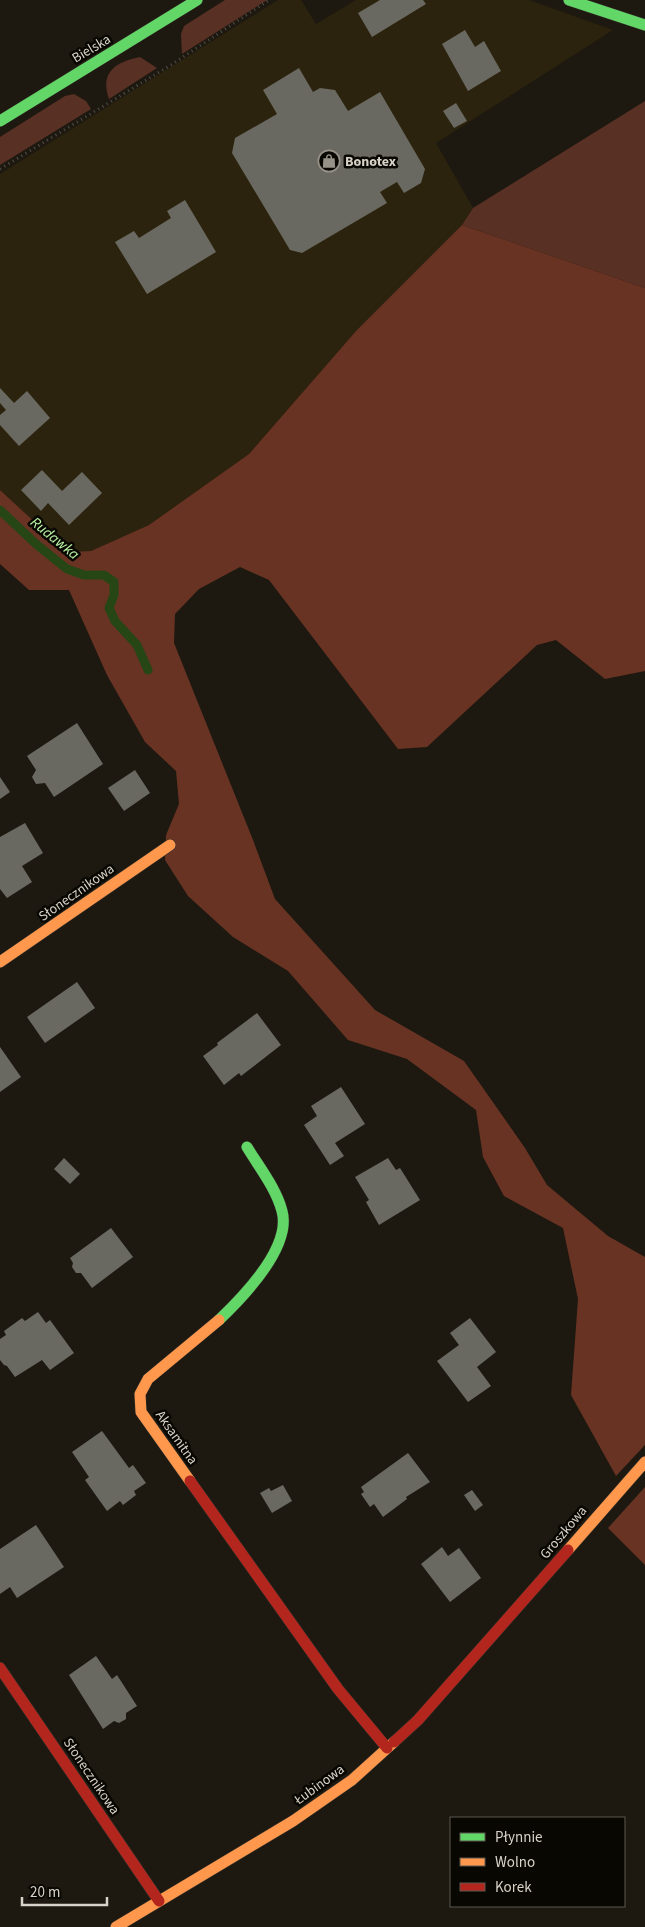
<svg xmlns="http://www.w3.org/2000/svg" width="645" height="1927" viewBox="0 0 645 1927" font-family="'Source Sans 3',sans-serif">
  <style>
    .built { fill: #2b230d }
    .green { fill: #593024 }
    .forest { fill: #683323 }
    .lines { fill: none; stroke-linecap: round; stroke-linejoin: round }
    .stream { stroke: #264616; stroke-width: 9 }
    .building { fill: #6a6961 }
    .fast-casing { stroke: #35322b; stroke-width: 12 }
    .slow-casing { stroke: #35322b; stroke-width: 12 }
    .jam-casing { stroke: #35322b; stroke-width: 12 }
    .path { stroke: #524f48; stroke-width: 3; stroke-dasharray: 1 4; stroke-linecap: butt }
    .fast { stroke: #63d668; stroke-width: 11 }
    .slow { stroke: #ff974d; stroke-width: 11 }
    .jam { stroke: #b3261e; stroke-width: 11 }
    .labels { text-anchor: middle; stroke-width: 5; stroke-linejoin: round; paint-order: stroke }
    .street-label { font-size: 14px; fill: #d8d3c8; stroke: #090702 }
    .poi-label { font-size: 14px; font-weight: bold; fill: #d8d3c8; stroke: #090702; text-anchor: start }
    .water-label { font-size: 15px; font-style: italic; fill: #bcf6a6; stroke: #090702 }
  </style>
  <rect width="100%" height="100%" fill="#1d1910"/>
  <path class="built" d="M278,0H301L316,24L356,0H529L613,30L436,143L473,208L462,225L356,331L249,454L149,525L91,551L66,552L0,490V174Z"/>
  <g class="green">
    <path d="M225,0H267L182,54L181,34L184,26Z"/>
    <path d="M140,57L157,68L109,99C99,71 117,62 140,57Z"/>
    <path d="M74,94L86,101L91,109L0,165V137L65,96Z"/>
    <path d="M645,101V288L462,225L473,208Z"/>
  </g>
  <g class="forest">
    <path d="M462,225L645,288V671L605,679L556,640L537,645L427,747L398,749L269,580L240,567L199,589L175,614L174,643L253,840L275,899L375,1010L464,1061L525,1148L547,1185L608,1236L645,1257V1445L616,1476L571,1395L578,1299L563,1228L504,1196L483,1157L476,1110L407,1059L348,1040L288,971L233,937L188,896L165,860L166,835L179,804L176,771L145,742L107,675L69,590H29L0,564V490L67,552L91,551L149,525L249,454L356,331Z"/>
    <path d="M645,1487V1565L608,1528Z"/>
  </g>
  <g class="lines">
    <path class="stream" d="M0,510L36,544L67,569L84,575H104L114,582V595L109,608L115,621L137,645L148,670"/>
  </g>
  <g class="building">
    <path d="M380,0H423L426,4L372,37L358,13Z"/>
    <path d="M465,30L475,47L484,41L501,71L468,91L442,44Z"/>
    <path d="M299,68L313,92L320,88L335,90L348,111L380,92L425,169L421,183L404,193L397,182L380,192L387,203L302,253L290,250L232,153L235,138L277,114L263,90Z"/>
    <path d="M456,103L467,121L454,128L443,111Z"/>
    <path d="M185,200L216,252L147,294L115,242L134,231L139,238L171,218L167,211Z"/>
    <path d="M0,388L14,403L27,391L50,418L19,446L0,425V415L6,410L0,403Z"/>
    <path d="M42,470L62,491L82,472L102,493L69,525L48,503L41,511L21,490Z"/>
    <path d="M77,723L103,764L54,797L45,783L36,784L32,777L36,770L27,756Z"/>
    <path d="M135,770L150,793L124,811L108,788Z"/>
    <path d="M0,777L10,792L0,799Z"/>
    <path d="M25,823L43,853L22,866L32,882L7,898L0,889V837Z"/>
    <path d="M77,982L95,1008L45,1043L27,1017Z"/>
    <path d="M257,1013L281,1045L241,1076L239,1073L224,1085L203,1056L218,1045L217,1043Z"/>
    <path d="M0,1047L21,1077L0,1092Z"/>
    <path d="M341,1087L365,1124L335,1143L344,1156L330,1165L304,1125L317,1116L311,1106Z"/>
    <path d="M64,1158L80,1174L70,1184L54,1169Z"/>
    <path d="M388,1158L396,1170L400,1168L420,1200L379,1225L366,1202L369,1200L355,1177Z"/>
    <path d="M111,1228L133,1257L92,1288L81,1273H76L72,1267L73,1263L70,1258Z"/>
    <path d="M38,1312L46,1323L50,1320L74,1353L50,1370L42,1360L15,1377L7,1366L4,1365L0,1360V1339L6,1335L4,1331L22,1318L25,1321Z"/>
    <path d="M470,1318L496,1352L477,1367L491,1386L468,1402L437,1361L459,1345L450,1333Z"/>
    <path d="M102,1431L129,1468L133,1465L146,1483L134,1491L136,1495L123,1505L120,1501L107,1511L85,1480L89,1477L72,1452Z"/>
    <path d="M408,1453L430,1482L406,1497L407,1499L383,1517L374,1504L370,1507L361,1494L364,1492L361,1487Z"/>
    <path d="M283,1485L292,1501L272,1513L260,1493L269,1488L271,1491Z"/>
    <path d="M472,1490L483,1505L475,1511L464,1495Z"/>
    <path d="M36,1525L64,1567L17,1598L10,1587L0,1594V1549Z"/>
    <path d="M442,1547L448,1556L459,1548L481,1578L450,1602L421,1564Z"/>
    <path d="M96,1656L112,1679L117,1675L137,1706L126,1713V1719L119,1723L114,1721L103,1729L69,1675Z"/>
  </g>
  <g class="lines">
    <g class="fast-casing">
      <g id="fast">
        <path d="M569,0L645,25"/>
        <path d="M0,121L197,0"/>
        <path d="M219,1320C243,1297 292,1247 282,1211C276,1188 259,1167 247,1147"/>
      </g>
    </g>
    <g class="slow-casing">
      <g id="slow">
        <path d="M0,962L170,845"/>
        <path d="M190,1481L141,1412L140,1394L148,1379L219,1320"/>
        <path d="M568,1550L645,1462"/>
        <path d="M116,1927L293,1821L352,1780L394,1742"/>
      </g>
    </g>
    <g class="jam-casing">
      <g id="jam">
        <path d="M190,1481L338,1689L387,1748"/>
        <path d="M0,1668L159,1901"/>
        <path d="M394,1742L418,1720L568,1550"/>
      </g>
    </g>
    <path class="path" d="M0,169L171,65L269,0"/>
    <use href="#fast" class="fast"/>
    <use href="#slow" class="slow"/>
    <use href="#jam" class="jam"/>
  </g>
  <defs>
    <g id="shop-ring" transform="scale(1.125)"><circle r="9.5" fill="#090702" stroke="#979288" stroke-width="1.5"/><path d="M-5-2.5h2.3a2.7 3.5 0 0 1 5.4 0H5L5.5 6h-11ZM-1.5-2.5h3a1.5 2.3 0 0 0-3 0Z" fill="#979288"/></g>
  </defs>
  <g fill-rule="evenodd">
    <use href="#shop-ring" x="329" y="161"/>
  </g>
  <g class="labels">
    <g class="street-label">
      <text transform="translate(91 48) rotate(-31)" y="5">Bielska</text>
      <text transform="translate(76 892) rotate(-35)" y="5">Słonecznikowa</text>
      <text transform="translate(177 1437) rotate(55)" y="5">Aksamitna</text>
      <text transform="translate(563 1532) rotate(-50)" y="5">Groszkowa</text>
      <text transform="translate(92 1776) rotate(56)" y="5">Słonecznikowa</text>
      <text transform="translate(319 1784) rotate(-36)" y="5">Łubinowa</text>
    </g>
    <g class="poi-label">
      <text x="345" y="166">Bonotex</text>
    </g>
    <g class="water-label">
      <text transform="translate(55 538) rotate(39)" y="5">Rudawka</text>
    </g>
  </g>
  <rect x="450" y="1817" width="175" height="90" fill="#090702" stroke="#5c5951"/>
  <rect x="460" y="1833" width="25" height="8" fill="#63d668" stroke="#5c5951"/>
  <text x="495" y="1842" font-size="15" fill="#d8d3c8">Płynnie</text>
  <rect x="460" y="1858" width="25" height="8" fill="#ff974d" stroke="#5c5951"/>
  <text x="495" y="1867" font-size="15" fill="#d8d3c8">Wolno</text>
  <rect x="460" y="1883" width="25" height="8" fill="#b3261e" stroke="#5c5951"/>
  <text x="495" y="1892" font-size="15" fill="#d8d3c8">Korek</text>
  <path d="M22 1897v8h85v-8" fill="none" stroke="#d8d3c8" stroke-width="2.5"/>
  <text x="30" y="1897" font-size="15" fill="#d8d3c8" stroke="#090702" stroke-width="4" paint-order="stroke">20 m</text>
</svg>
